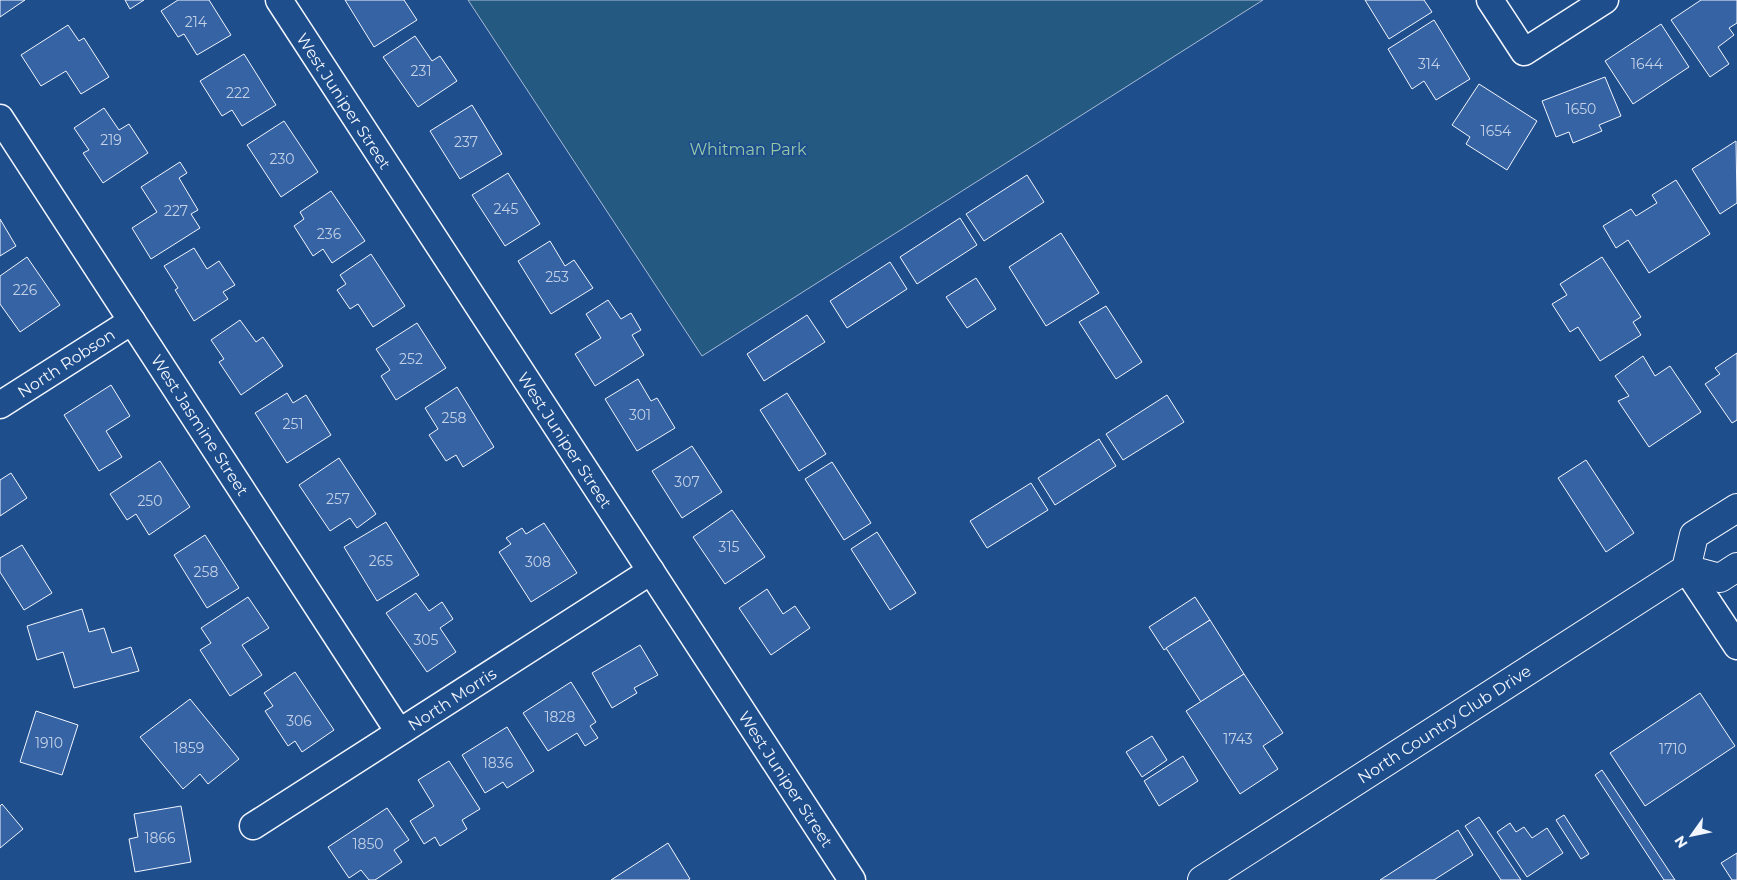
<svg xmlns="http://www.w3.org/2000/svg" width="1737" height="880" viewBox="0 0 1737 880" font-family="Montserrat,sans-serif">
  <style>
    .green { fill: #245a82; stroke: #a8bbd7 }
    .building { fill: #3563a3; stroke: #f2f6ff }
    .lines { fill: none; stroke-linecap: round; stroke-linejoin: round }
    .minor-casing { stroke: #f2f6ff; stroke-width: 29 }
    .major-casing { stroke: #f2f6ff; stroke-width: 30 }
    .minor { stroke: #1f4e8c; stroke-width: 26 }
    .major { stroke: #1f4e8c; stroke-width: 28 }
    .labels { text-anchor: middle; stroke-width: 4; stroke-linejoin: round; paint-order: stroke }
    .number-label { font-size: 14px; fill: #c3d1e8 }
    .street-label { font-size: 16px; fill: #f2f6ff; stroke: #1f4e8c }
    .park-label { font-size: 16px; fill: #97c8a6; stroke: #1f4e8c }
  </style>
  <rect width="100%" height="100%" fill="#1f4e8c"/>
  <path class="green" d="M468,0H1263L702,356Z"/>
  <g class="building">
    <path d="M0,0H25L0,17Z"/>
    <path d="M125,0H144L130,9Z"/>
    <path d="M178,0H209L231,35L197,55L184,34L178,37L161,11Z"/>
    <path d="M345,0H404L417,20L374,47Z"/>
    <path d="M1365,0H1424L1432,12L1389,39Z"/>
    <path d="M1701,0H1737V23L1729,28L1734,35L1718,47L1729,64L1710,77L1671,20Z"/>
    <path d="M1434,20L1470,79L1436,100L1424,81L1412,89L1388,49Z"/>
    <path d="M1661,24L1689,67L1633,104L1605,61Z"/>
    <path d="M68,25L79,41L84,38L109,77L81,94L66,71L41,86L21,55Z"/>
    <path d="M415,36L432,61L440,56L457,81L418,107L383,57Z"/>
    <path d="M244,54L276,105L242,126L232,110L222,116L200,81Z"/>
    <path d="M1605,77L1621,116L1599,125L1602,131L1573,143L1569,132L1556,137L1542,101Z"/>
    <path d="M1479,84L1537,121L1507,170L1466,144L1470,137L1452,125Z"/>
    <path d="M472,105L502,154L460,179L430,131Z"/>
    <path d="M104,108L119,130L129,124L148,153L103,183L83,153L89,150L74,128Z"/>
    <path d="M284,121L318,172L281,197L247,145Z"/>
    <path d="M1736,141L1737,203L1720,214L1692,169Z"/>
    <path d="M180,162L187,173L179,178L198,210L191,214L200,228L151,259L132,228L157,212L141,187Z"/>
    <path d="M508,173L540,224L505,246L472,195Z"/>
    <path d="M1027,175L1044,202L984,241L966,214Z"/>
    <path d="M1676,180L1710,234L1649,273L1628,240L1616,248L1603,226L1631,209L1636,216L1657,203L1652,195Z"/>
    <path d="M331,191L365,241L332,263L323,249L313,256L294,226L304,219L300,212Z"/>
    <path d="M960,218L977,245L917,284L900,257Z"/>
    <path d="M0,219L16,246L0,256Z"/>
    <path d="M1061,233L1099,293L1046,326L1009,267Z"/>
    <path d="M550,241L565,266L574,260L593,288L551,314L518,261Z"/>
    <path d="M194,248L207,269L219,261L235,285L223,292L228,299L194,321L175,290L178,288L164,266Z"/>
    <path d="M371,254L405,306L373,327L358,304L350,309L337,290L346,284L340,275Z"/>
    <path d="M27,257L60,305L20,332L0,304V276Z"/>
    <path d="M1602,257L1641,317L1633,322L1641,335L1600,361L1578,327L1570,332L1552,304L1567,295L1560,284Z"/>
    <path d="M890,262L907,289L847,328L830,301Z"/>
    <path d="M976,278L996,309L967,328L946,297Z"/>
    <path d="M608,300L621,319L631,313L641,330L632,335L644,355L595,386L575,354L601,338L586,314Z"/>
    <path d="M1106,306L1142,362L1116,379L1079,322Z"/>
    <path d="M807,315L825,342L764,381L747,354Z"/>
    <path d="M240,320L256,342L263,337L283,366L241,395L219,362L224,359L211,340Z"/>
    <path d="M417,323L446,368L396,400L381,376L390,370L376,349Z"/>
    <path d="M1737,353V420L1732,423L1705,384L1720,374L1715,368Z"/>
    <path d="M1643,356L1655,376L1670,366L1701,412L1649,447L1618,401L1629,396L1615,376Z"/>
    <path d="M638,379L651,401L657,398L675,428L637,451L605,399Z"/>
    <path d="M111,385L130,416L106,431L122,457L99,471L64,415Z"/>
    <path d="M457,387L494,447L463,467L456,455L446,461L429,435L438,429L425,408Z"/>
    <path d="M287,393L293,403L306,395L331,435L287,463L255,413Z"/>
    <path d="M787,393L826,454L799,471L760,410Z"/>
    <path d="M1167,395L1184,422L1123,460L1106,434Z"/>
    <path d="M1099,439L1116,466L1055,505L1038,478Z"/>
    <path d="M692,446L722,492L682,518L652,471Z"/>
    <path d="M339,458L376,514L357,528L350,518L330,531L299,485Z"/>
    <path d="M1586,460L1634,533L1606,552L1558,478Z"/>
    <path d="M160,461L190,507L149,535L136,514L127,520L110,494Z"/>
    <path d="M832,462L871,523L844,540L805,479Z"/>
    <path d="M11,473L27,498L0,516V480Z"/>
    <path d="M1031,483L1048,510L987,548L970,521Z"/>
    <path d="M732,510L765,557L725,584L693,537Z"/>
    <path d="M386,522L419,575L377,601L344,547Z"/>
    <path d="M544,523L577,573L531,602L499,552L511,544L506,538L522,528L526,534Z"/>
    <path d="M877,532L916,593L890,610L851,549Z"/>
    <path d="M205,535L239,588L207,608L174,555Z"/>
    <path d="M22,545L52,593L24,610L0,572V558Z"/>
    <path d="M767,589L783,614L795,606L810,628L771,655L739,608Z"/>
    <path d="M416,593L429,611L442,602L453,619L440,628L456,652L427,672L386,613Z"/>
    <path d="M248,597L269,628L242,645L262,675L230,696L200,650L211,643L201,628Z"/>
    <path d="M1195,597L1210,620L1164,650L1149,627Z"/>
    <path d="M82,609L89,632L104,628L112,653L131,647L139,671L74,688L63,652L37,660L27,626Z"/>
    <path d="M1210,620L1244,674L1201,702L1166,648Z"/>
    <path d="M640,645L658,675L634,688L637,693L612,708L592,673Z"/>
    <path d="M295,672L334,730L302,752L295,741L288,746L265,711L273,706L264,693Z"/>
    <path d="M1244,674L1283,733L1263,746L1278,769L1240,794L1186,711Z"/>
    <path d="M571,682L596,722L590,726L598,738L585,746L577,733L548,751L523,713Z"/>
    <path d="M1700,693L1735,746L1645,806L1610,753Z"/>
    <path d="M190,699L239,759L208,784L200,774L183,789L140,737Z"/>
    <path d="M36,711L78,725L62,775L20,762Z"/>
    <path d="M507,727L534,771L507,788L503,782L485,793L462,755Z"/>
    <path d="M1152,736L1167,760L1142,777L1126,752Z"/>
    <path d="M1183,756L1198,781L1159,806L1144,781Z"/>
    <path d="M449,761L480,809L462,820L467,829L440,846L435,837L424,844L410,821L434,806L418,780Z"/>
    <path d="M1602,770L1675,880H1664L1595,775Z"/>
    <path d="M2,804L23,829L0,848V806Z"/>
    <path d="M181,806L191,862L135,872L129,839L138,837L134,814Z"/>
    <path d="M387,808L409,840L394,850L402,862L375,880H369L361,870L349,878L328,847Z"/>
    <path d="M1564,815L1589,854L1581,859L1556,820Z"/>
    <path d="M1479,817L1521,880H1501L1465,826Z"/>
    <path d="M1510,823L1516,832L1524,827L1532,838L1547,828L1563,853L1527,877L1497,832Z"/>
    <path d="M1458,830L1473,855L1434,880H1380Z"/>
    <path d="M668,843L690,879L688,880H611Z"/>
    <path d="M1737,853V880H1732L1721,863Z"/>
  </g>
  <g class="lines">
    <g class="minor-casing">
      <g id="minor">
        <path d="M279,0L852,880"/>
        <path d="M1490,0L1524,52L1605,0"/>
        <path d="M0,118L399,732"/>
        <path d="M0,405L132,321"/>
        <path d="M1686,569L1737,646"/>
        <path d="M253,826L651,571"/>
      </g>
    </g>
    <g class="major-casing">
      <g id="major">
        <path d="M1686,569L1720,578L1737,567"/>
        <path d="M1202,880L1686,569L1694,535L1737,508"/>
      </g>
    </g>
    <use href="#minor" class="minor"/>
    <use href="#major" class="major"/>
  </g>
  <g class="labels">
    <g class="number-label">
      <text x="196" y="27">214</text>
      <text x="1429" y="69">314</text>
      <text x="1647" y="69">1644</text>
      <text x="421" y="76">231</text>
      <text x="238" y="98">222</text>
      <text x="1581" y="114">1650</text>
      <text x="1496" y="136">1654</text>
      <text x="111" y="145">219</text>
      <text x="466" y="147">237</text>
      <text x="282" y="164">230</text>
      <text x="506" y="214">245</text>
      <text x="176" y="216">227</text>
      <text x="329" y="239">236</text>
      <text x="557" y="282">253</text>
      <text x="25" y="295">226</text>
      <text x="411" y="364">252</text>
      <text x="640" y="420">301</text>
      <text x="454" y="423">258</text>
      <text x="293" y="429">251</text>
      <text x="687" y="487">307</text>
      <text x="338" y="504">257</text>
      <text x="150" y="506">250</text>
      <text x="729" y="552">315</text>
      <text x="381" y="566">265</text>
      <text x="538" y="567">308</text>
      <text x="206" y="577">258</text>
      <text x="426" y="645">305</text>
      <text x="560" y="722">1828</text>
      <text x="299" y="726">306</text>
      <text x="1238" y="744">1743</text>
      <text x="49" y="748">1910</text>
      <text x="189" y="753">1859</text>
      <text x="1673" y="754">1710</text>
      <text x="498" y="768">1836</text>
      <text x="160" y="843">1866</text>
      <text x="368" y="849">1850</text>
    </g>
    <g class="street-label">
      <text transform="translate(344 101) rotate(57)" y="6">West Juniper Street</text>
      <text transform="translate(66 363) rotate(-33)" y="6">North Robson</text>
      <text transform="translate(200 425) rotate(57)" y="6">West Jasmine Street</text>
      <text transform="translate(565 440) rotate(57)" y="6">West Juniper Street</text>
      <text transform="translate(452 699) rotate(-33)" y="6">North Morris</text>
      <text transform="translate(1444 724) rotate(-33)" y="6">North Country Club Drive</text>
      <text transform="translate(786 779) rotate(57)" y="6">West Juniper Street</text>
    </g>
    <g class="park-label">
      <text x="748" y="155">Whitman Park</text>
    </g>
  </g>
  <g transform="translate(1692 835) rotate(237)" stroke="#1f4e8c" stroke-width="4" paint-order="stroke">
  <path d="M0-4L9 19L0 12L-9 19Z" fill="#f2f6ff"/>
  <text y="-8" font-size="14" font-weight="bold" text-anchor="middle" fill="#f2f6ff">N</text>
  </g>
</svg>
